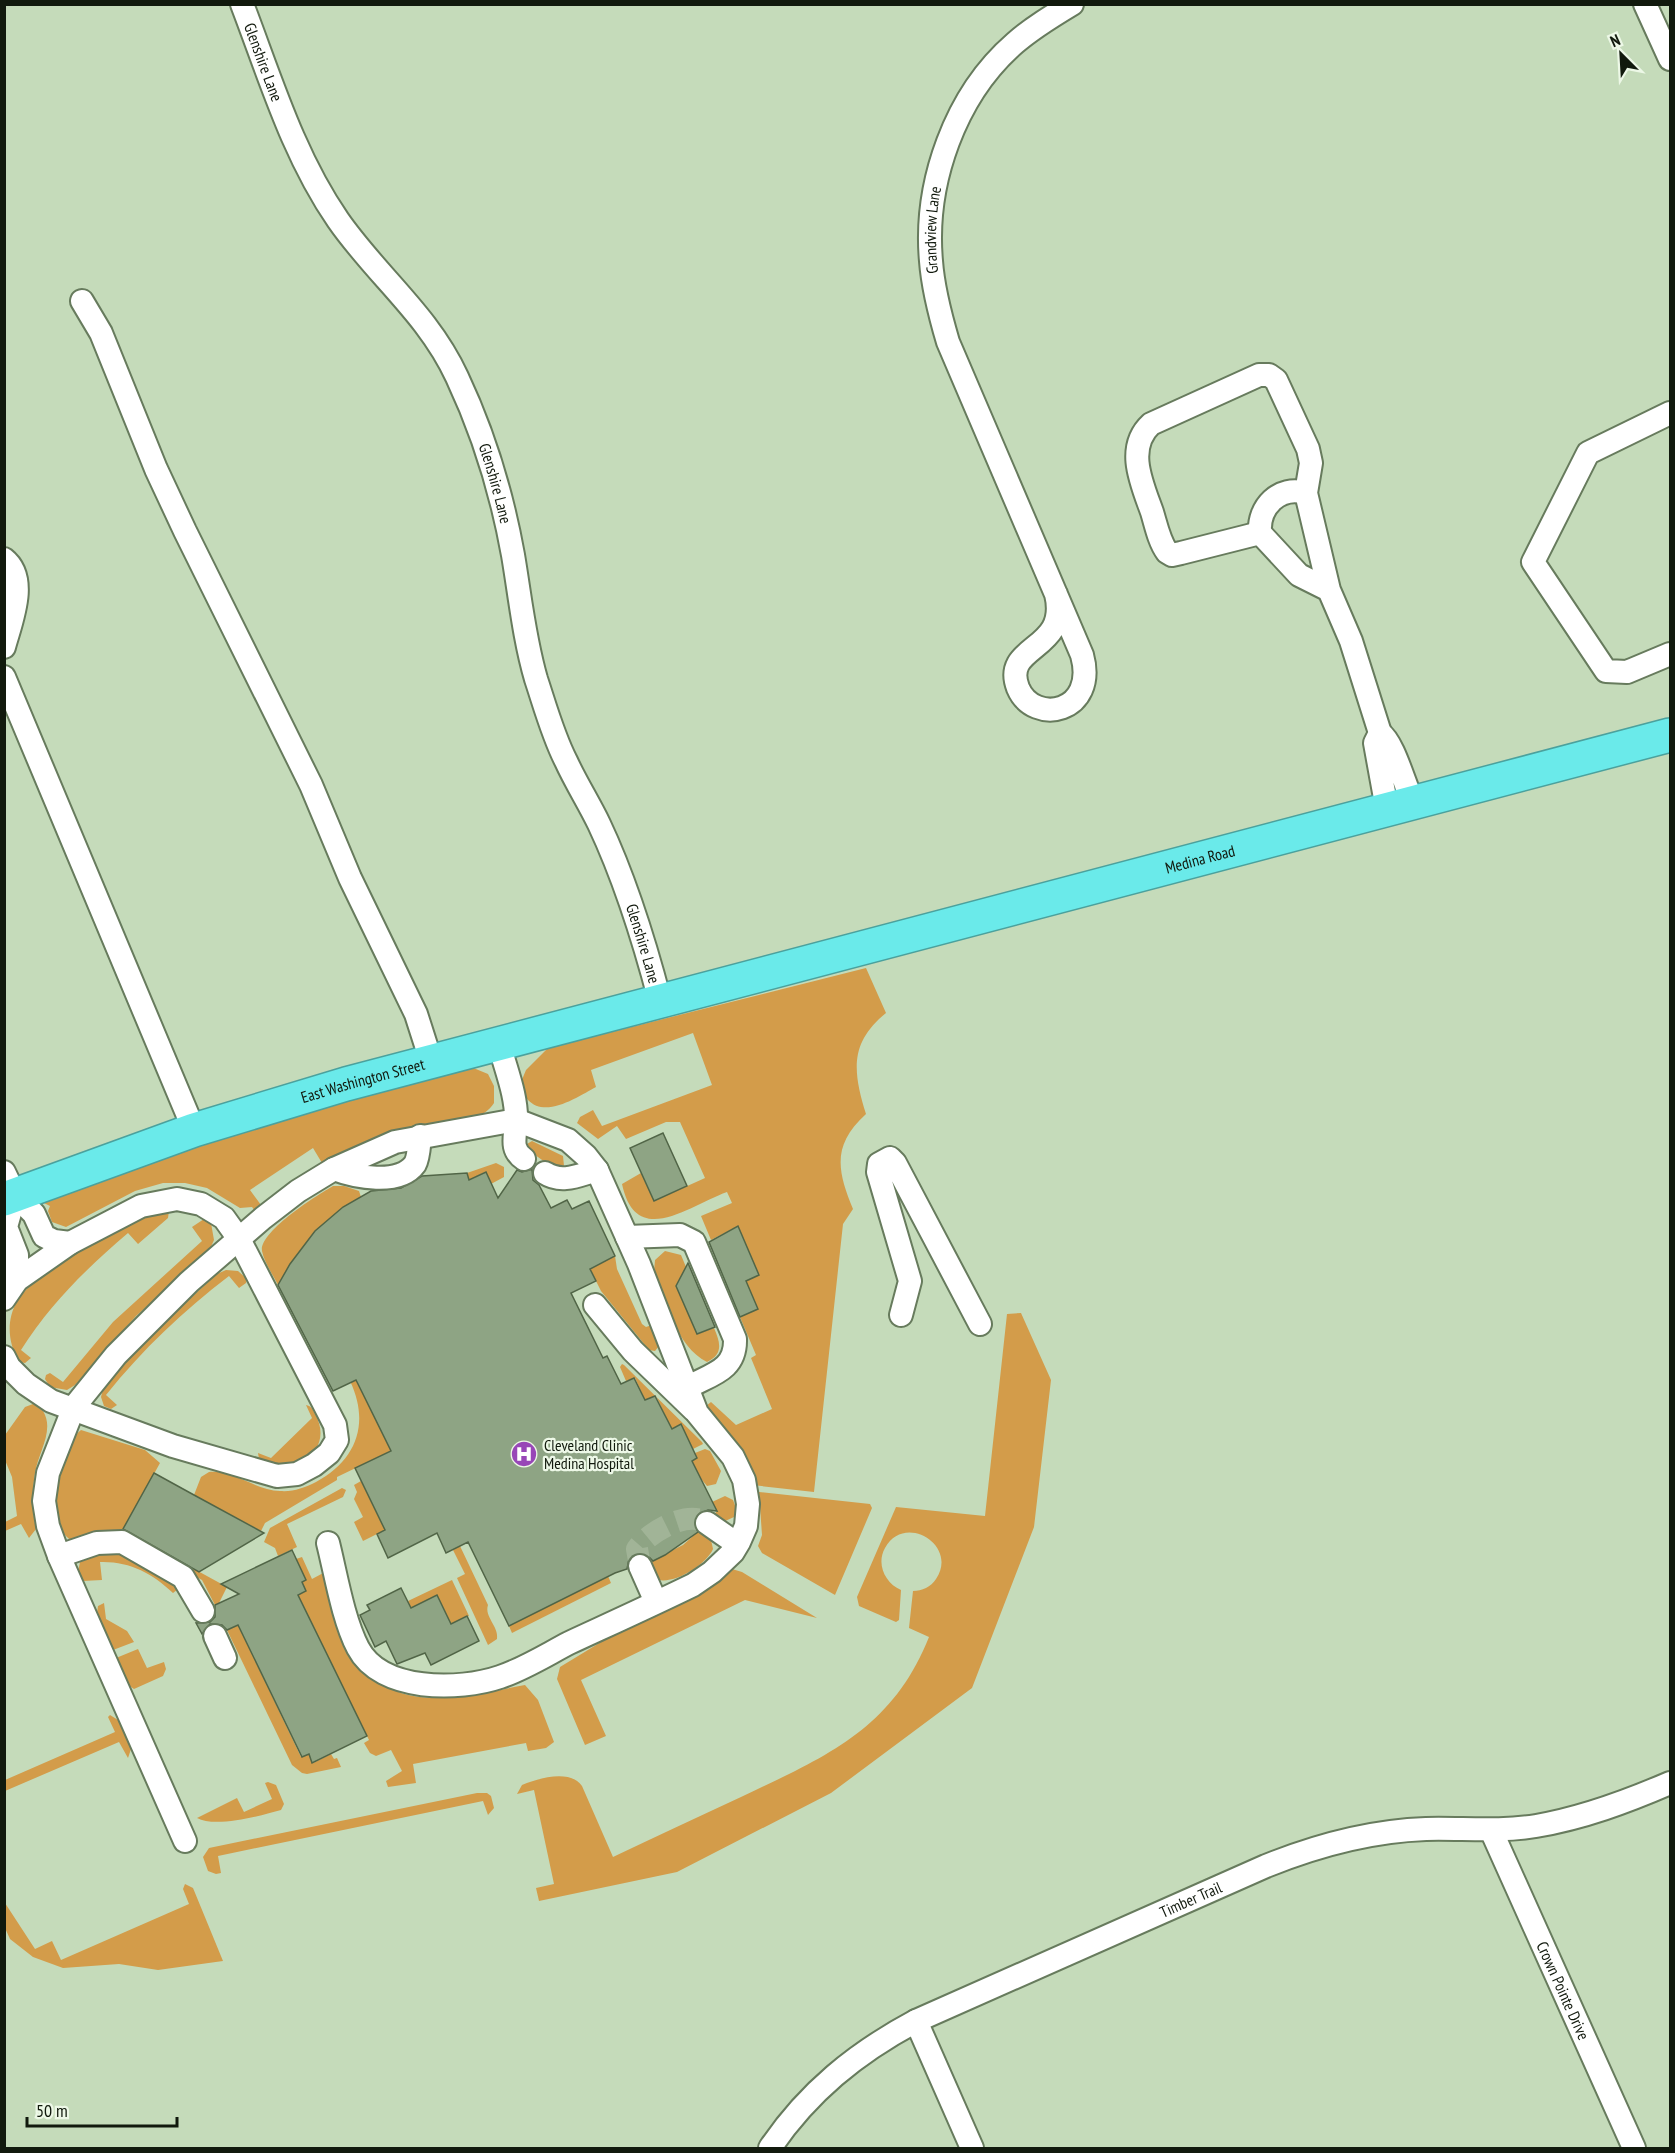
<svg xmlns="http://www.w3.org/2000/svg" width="1675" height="2153" viewBox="0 0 1675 2153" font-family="'PT Sans Narrow',sans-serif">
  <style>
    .green { fill: #d39c4a }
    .building { fill: #8ea484; stroke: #516547; stroke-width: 1.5 }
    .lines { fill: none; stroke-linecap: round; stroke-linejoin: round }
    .minor-tunnel { stroke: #a1b497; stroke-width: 22; stroke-dasharray: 22 11; stroke-linecap: butt }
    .minor-casing { stroke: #677b5d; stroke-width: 26 }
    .highway-casing { stroke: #4ba19d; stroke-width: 36 }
    .minor { stroke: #fff; stroke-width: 22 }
    .highway { stroke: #6aeaea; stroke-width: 33 }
    .labels { text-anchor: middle; stroke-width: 4.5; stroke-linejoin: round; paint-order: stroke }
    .street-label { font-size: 16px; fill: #11190d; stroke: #edf8e7 }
    .poi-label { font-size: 16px; fill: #11190d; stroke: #edf8e7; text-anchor: start }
  </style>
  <rect width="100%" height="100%" fill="#c5dbba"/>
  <g class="green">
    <path d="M866,968L886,1013C849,1043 853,1072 866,1114C832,1145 837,1170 853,1209L843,1224L814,1492L752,1485L736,1443L706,1406L711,1402L736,1425L772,1409L751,1358L756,1355L740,1317L746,1281L759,1275L738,1226L711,1240L701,1216L732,1203L727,1192C690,1205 636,1250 622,1184L641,1173L654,1201L705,1178L680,1122H666L626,1139L617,1126L598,1139L577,1123L580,1117L593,1110L602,1126L712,1085L693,1033L591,1070L596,1087C579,1096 546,1119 528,1100C524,1096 522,1087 521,1082L526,1070L548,1048Z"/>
    <path d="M471,1067L488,1074L494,1086V1103C484,1119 467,1118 449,1120C403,1126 363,1141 322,1163L313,1148L250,1190L261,1205L255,1211L252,1207L240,1208L207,1188L185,1183H163L135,1191L66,1227L52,1222L48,1211L50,1206L44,1203L47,1199L209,1139Z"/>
    <path d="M532,1141L563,1156L564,1166L553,1168L527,1149V1144Z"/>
    <path d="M496,1163L504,1167V1177L491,1184L485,1172L469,1180L467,1173Z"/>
    <path d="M333,1186H344L359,1191L361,1197C323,1219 299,1247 278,1285C273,1275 264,1262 262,1251C259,1232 317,1195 333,1186Z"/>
    <path d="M169,1211L168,1218L138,1244L128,1233C87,1268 50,1304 21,1350L31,1358L25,1363L19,1362C8,1343 6,1321 17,1301C29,1277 120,1225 146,1216C153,1214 161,1213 169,1211Z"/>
    <path d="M204,1219L211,1223L214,1240L209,1251L136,1316L75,1385L67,1390L50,1387L45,1379L46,1375L50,1373L63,1382L113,1322L202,1241L192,1227Z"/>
    <path d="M665,1251L681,1255L686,1267L676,1286L697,1334L714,1328C720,1342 724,1354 707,1362C676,1346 667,1303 654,1272L655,1260Z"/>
    <path d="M615,1256L617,1269L642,1324L646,1327L652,1325L659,1346L655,1351L649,1350L601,1291L590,1269Z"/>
    <path d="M226,1270L238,1271L247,1279L246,1283L239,1288L229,1276C183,1311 143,1349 106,1395L117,1405L111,1409L104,1406L101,1397L104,1385L139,1345L217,1274Z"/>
    <path d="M1021,1313L1051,1380L1034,1527L972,1688L831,1793L677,1872L539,1901L536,1888L554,1884L534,1790L517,1794L522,1785C539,1778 570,1769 582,1786L613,1857C655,1837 698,1817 741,1797C825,1757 892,1730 929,1637L909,1628L913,1591C922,1591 931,1587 936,1579C959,1545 904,1512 885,1548C876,1564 885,1583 901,1590L899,1620L896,1622L859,1606L857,1597L896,1507L985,1516L1007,1314Z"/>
    <path d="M622,1364L624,1365L702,1442L703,1444L693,1449L681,1424L672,1429L656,1396L645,1400L635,1378L626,1381L620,1367Z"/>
    <path d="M361,1376L358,1383L391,1451L337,1477V1480L265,1523L261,1531L194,1495L201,1477L209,1472C232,1470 256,1490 280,1491C293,1492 304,1488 316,1482C357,1460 370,1423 350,1381Z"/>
    <path d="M33,1404L43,1411C55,1430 38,1453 35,1473C32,1492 32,1510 36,1529L29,1538L21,1524L5,1531V1522L17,1516L12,1477L5,1460V1435L25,1407Z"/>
    <path d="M306,1405C311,1406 312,1408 315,1414C330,1440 313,1465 282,1465C275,1465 267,1462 259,1459L258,1453L271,1458L312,1418Z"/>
    <path d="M81,1430L145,1450L160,1463L123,1530L227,1587L219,1603L215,1605L202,1580L126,1538L71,1540C42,1523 58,1448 81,1430Z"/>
    <path d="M705,1449L710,1451L721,1471L716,1484L707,1486L688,1463L697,1458L695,1453Z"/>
    <path d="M361,1481L385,1530L363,1541L354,1522L363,1517L354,1499L357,1492L354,1485Z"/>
    <path d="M342,1488L346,1490L343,1497L287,1524L297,1547L278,1556L275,1548L264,1542L270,1528Z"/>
    <path d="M759,1492L870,1504L872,1508L835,1595L762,1553L758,1546L762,1535Z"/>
    <path d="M725,1496L733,1500L736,1508L734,1517L723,1522L713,1516L717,1511L712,1502Z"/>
    <path d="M701,1529L711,1540L713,1549C706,1565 673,1586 655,1579L647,1563L683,1545Z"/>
    <path d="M111,1546L182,1586L173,1593C152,1573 129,1561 100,1562L102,1580L83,1581L78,1572L81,1557Z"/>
    <path d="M460,1546L488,1605C484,1617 499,1626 497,1639L488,1645L457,1578L465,1574L453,1550Z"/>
    <path d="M302,1557L312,1579L327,1571C335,1587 377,1678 385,1685C420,1710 486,1692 525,1685L538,1700L554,1742L546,1748L528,1751L526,1743L413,1764L416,1783L388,1787L386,1781L402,1771L391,1750L376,1756L370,1753L364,1743L369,1740L298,1595L302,1582L305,1580L296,1559Z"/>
    <path d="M732,1569L742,1572L817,1618L745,1600L581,1680L606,1736L585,1745L557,1679L560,1667L606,1639L707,1590Z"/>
    <path d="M608,1576L611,1583L512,1633L509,1626Z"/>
    <path d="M452,1580L469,1616L451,1624L437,1595L411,1608L408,1601Z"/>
    <path d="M104,1603L106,1619L127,1631L134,1642L113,1650L97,1613L98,1606Z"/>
    <path d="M238,1625L301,1757L309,1754L313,1763L331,1754L334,1759L337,1758L341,1767L307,1774L302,1773L292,1765L227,1630Z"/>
    <path d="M138,1649L147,1668L164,1662L166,1669L163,1676L134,1689L128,1685L116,1658Z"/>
    <path d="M110,1715L118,1720L131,1749L128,1758L119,1742L5,1791V1780L115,1732L108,1717Z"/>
    <path d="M268,1782L276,1785L284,1804L281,1810C260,1816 215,1828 197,1818L237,1798L244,1812L272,1799L265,1783Z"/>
    <path d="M477,1793H487L491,1796L494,1808L488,1815L483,1801L218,1856L221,1873L216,1874L208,1871L203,1857L209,1848Z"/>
    <path d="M185,1884L193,1888L223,1961L158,1970L119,1964L63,1968L33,1957L10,1939L5,1928V1903L35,1949L52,1941L61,1960L189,1904L183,1889Z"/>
  </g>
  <g class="building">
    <path d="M663,1133L687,1186L654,1201L630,1148Z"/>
    <path d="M532,1169L533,1180L539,1185L551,1208L567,1200L572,1209L589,1201L615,1256L590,1269L596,1281L571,1293L603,1358L607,1356L621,1384L634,1378L645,1400L655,1396L672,1429L681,1424L697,1458L692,1461L717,1511L708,1510L696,1515L694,1522L698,1532L665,1555L653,1561L647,1555L634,1554L629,1559L627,1569L615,1573L509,1626L468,1542L446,1553L437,1533L388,1558L377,1534L385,1530L355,1468L391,1451L356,1380L333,1391L278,1285L290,1264L315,1231L343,1207L371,1191L401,1188L422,1176L467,1173L469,1180L486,1172L498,1198L517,1170L522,1172Z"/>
    <path d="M738,1226L759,1275L746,1281L758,1309L740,1317L709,1242Z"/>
    <path d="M688,1263L715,1327L697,1334L676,1286Z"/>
    <path d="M154,1473L194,1495L264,1533L199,1572L123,1529Z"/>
    <path d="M292,1550L306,1580L302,1582L306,1591L298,1595L367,1736L312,1763L309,1754L302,1757L238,1625L227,1630L222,1625L210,1624L202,1634L196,1623L210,1622L215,1617V1605L239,1594L221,1584Z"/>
    <path d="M401,1588L411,1608L437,1595L451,1624L467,1616L479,1641L431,1665L425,1653L397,1664L386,1641L375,1647L360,1615L370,1610L367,1605Z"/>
  </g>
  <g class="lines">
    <path class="minor-tunnel" d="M640,1566L637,1549C649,1532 688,1509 707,1523"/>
    <g class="minor-casing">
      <g id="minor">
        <path id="s1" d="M242,4C270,77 293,155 338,220C376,275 428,314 457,377C483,432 502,494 513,555C520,596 524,638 536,679C545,706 553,736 566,761C576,783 589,803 599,824C626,881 644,940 660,1001"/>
        <path d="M1645,4L1670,59"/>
        <path d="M82,301L101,333L156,469L185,531L311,785L350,878L416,1014L431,1061"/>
        <path d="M1670,413L1588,453L1533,562L1606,671L1627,672L1670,654"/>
        <path d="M1260,533C1258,507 1279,485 1306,493"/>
        <path d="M4,559C29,579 11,621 4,647"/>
        <path d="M1329,590L1299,575L1260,533L1181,553L1172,555L1167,552C1159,541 1156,525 1152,512C1142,484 1125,448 1151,424L1259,375H1269L1276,380L1308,449L1311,463L1306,493L1329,590L1351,641L1380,733"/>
        <path id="s2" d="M1056,594C1070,652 1001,644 1018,688C1034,726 1098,713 1082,655L948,342C940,315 933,289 931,261C924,183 955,95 1015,43C1032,28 1052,16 1072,4"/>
        <path d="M4,677L194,1130"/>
        <path d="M1387,809L1375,743L1380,733C1394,743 1404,784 1413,802"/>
        <path d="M499,1043C505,1068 517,1095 516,1121C516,1135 509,1149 524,1159"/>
        <path d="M334,1169C355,1177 399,1186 415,1164C419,1157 419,1144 420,1136"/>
        <path d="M4,1172L15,1195L34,1214L44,1236L54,1241L70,1243"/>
        <path d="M545,1173C562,1184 579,1175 597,1170"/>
        <path d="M15,1195L6,1227L17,1255V1280"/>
        <path d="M627,1237L680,1235L694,1242L735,1339C736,1370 712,1374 688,1387"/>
        <path d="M4,1299L17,1280L70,1243L141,1206L177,1199L201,1204L224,1218L239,1239L335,1425L337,1440L329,1453L314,1465L297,1474L277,1476L173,1446L51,1401L26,1384L9,1367L4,1357"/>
        <path d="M595,1305L633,1351L694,1410"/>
        <path d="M901,1315L910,1281L878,1172L879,1164L890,1158L895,1163L980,1324"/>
        <path d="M707,1523L737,1544"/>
        <path d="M59,1556L97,1543L122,1542L183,1577L203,1611"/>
        <path d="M640,1566L656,1602"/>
        <path d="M215,1636L225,1658"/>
        <path id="s3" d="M1491,1830L1634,2148"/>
        <path d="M185,1841L59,1556L48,1526L44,1501L48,1473L74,1407L116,1355L189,1282L263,1218L298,1191L334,1169L395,1142L516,1120L568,1140L586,1156L597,1170L639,1264L697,1413L733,1457L744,1480L748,1504L746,1526L739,1542L733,1552L712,1572L693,1585C652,1605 610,1624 569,1643C546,1655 524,1669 500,1677C459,1691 381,1692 358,1648C343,1619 336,1575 328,1543"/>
        <path d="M916,2021L972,2148"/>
        <path id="s4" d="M770,2148C808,2092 856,2053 916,2021L1266,1866C1318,1845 1369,1831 1426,1829C1462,1828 1499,1832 1536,1826C1583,1818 1626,1802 1670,1783"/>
      </g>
    </g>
    <g class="highway-casing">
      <g id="highway">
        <path id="s5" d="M4,1199L194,1130L346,1084L1670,735"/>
      </g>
    </g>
    <use href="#minor" class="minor"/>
    <use href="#highway" class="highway"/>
  </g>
  <defs>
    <g id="hospital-disc" transform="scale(1.35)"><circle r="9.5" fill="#9847b7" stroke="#edf8e7"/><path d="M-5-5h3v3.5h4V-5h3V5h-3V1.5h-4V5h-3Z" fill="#fff"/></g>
  </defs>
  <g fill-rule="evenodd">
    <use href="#hospital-disc" x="524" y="1454"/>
  </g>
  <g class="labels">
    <g class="street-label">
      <text dy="6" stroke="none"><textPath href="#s1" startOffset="62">Glenshire Lane</textPath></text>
      <text dy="6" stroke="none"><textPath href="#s2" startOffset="680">Grandview Lane</textPath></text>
      <text dy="6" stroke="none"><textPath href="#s1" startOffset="548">Glenshire Lane</textPath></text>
      <text dy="6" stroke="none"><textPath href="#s5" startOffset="1244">Medina Road</textPath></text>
      <text dy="6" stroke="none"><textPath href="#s1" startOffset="1034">Glenshire Lane</textPath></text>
      <text dy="6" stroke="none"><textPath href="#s5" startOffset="378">East Washington Street</textPath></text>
      <text dy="6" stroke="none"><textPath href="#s4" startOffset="496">Timber Trail</textPath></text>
      <text dy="6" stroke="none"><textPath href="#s3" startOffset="176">Crown Pointe Drive</textPath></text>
    </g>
    <g class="poi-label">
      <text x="544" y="1451">Cleveland Clinic<tspan x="544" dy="18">Medina Hospital</tspan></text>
    </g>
  </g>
  <rect width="1675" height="2153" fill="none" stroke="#11190d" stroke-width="12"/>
  <g transform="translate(1621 54) rotate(336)" stroke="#edf8e7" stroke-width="4.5" paint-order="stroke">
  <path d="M0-4.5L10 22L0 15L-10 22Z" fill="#11190d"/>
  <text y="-9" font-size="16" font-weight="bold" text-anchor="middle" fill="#11190d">N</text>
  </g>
  <path d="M27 2117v9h150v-9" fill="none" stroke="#11190d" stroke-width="3"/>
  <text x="36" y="2117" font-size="18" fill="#11190d" stroke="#edf8e7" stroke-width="4.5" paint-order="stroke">50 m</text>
</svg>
